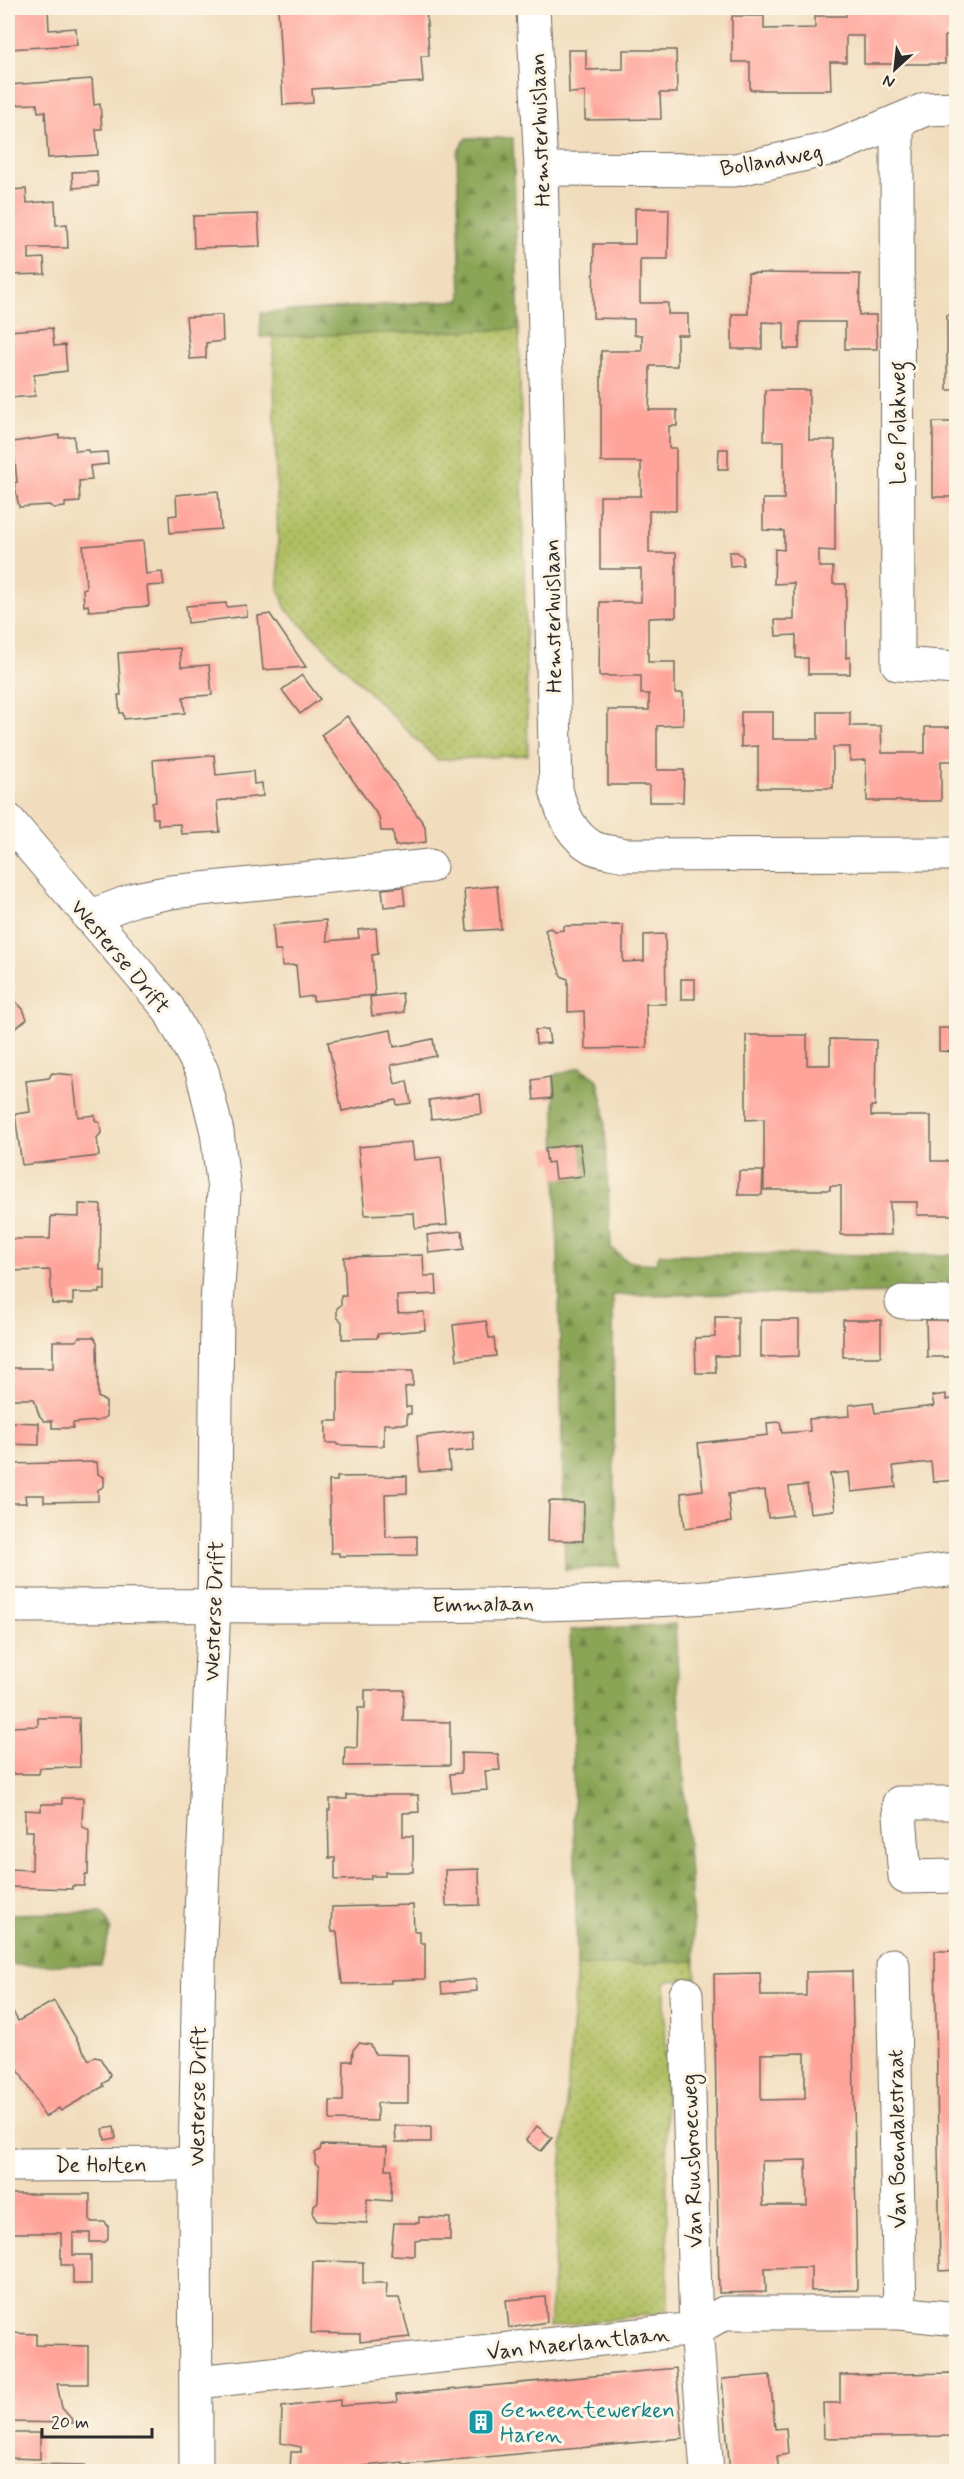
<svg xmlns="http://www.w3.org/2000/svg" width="964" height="2479" viewBox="0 0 964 2479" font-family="Mynerve,sans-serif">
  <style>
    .grass { fill: url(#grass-dots); stroke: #6d7446; stroke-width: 1.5 }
    .forest { fill: url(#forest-firs); stroke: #5b6840; stroke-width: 1.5 }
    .building { fill: #ffa49b; fill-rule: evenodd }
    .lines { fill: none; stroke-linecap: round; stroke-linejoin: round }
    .minor-casing { stroke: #70695e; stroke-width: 35 }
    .major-casing { stroke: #70695e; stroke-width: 35 }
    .minor { stroke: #fff; stroke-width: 33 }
    .major { stroke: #fff; stroke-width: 33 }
    .labels { text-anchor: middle; stroke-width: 6; stroke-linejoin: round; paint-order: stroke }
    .street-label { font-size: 22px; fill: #2b2b2b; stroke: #fcf5e5 }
    .culture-label { font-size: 22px; fill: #0d838f; stroke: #fcf5e5; text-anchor: start }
  </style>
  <defs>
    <pattern id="grass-dots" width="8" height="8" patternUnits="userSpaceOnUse" patternTransform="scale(1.5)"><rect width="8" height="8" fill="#afbe60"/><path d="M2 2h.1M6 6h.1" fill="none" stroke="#8f9b4f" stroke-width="1.8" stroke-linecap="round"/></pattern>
    <pattern id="forest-firs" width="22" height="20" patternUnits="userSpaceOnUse" patternTransform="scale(1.5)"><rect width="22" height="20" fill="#8ba556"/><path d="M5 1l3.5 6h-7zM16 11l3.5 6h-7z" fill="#728747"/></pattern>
  </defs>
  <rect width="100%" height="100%" fill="#fcf5e5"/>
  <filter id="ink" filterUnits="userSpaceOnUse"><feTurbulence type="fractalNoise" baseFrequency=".0167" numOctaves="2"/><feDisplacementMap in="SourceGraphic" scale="12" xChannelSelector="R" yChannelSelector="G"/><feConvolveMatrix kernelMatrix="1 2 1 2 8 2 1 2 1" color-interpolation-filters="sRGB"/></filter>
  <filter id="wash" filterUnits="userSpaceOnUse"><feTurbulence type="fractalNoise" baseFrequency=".008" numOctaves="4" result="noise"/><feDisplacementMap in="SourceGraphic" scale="24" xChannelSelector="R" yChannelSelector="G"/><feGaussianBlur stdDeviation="1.35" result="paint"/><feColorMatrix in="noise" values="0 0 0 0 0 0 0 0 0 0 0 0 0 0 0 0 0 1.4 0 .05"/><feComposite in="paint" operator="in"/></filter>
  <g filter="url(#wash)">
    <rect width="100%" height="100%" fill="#f1ddbd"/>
    <g class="grass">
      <path d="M519,329L528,755L437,760L286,609L279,590L273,336Z"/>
      <path d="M695,1961L696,1979L665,1981L668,2312L549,2327L577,1966Z"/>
    </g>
    <g class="forest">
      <path d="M466,138H513L519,329L260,337L261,313L461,300L457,153Z"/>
      <path d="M581,1067L598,1080L604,1107L611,1247C625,1263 634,1264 655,1263L660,1254L956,1255V1293L613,1295L614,1509L619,1566L565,1570L554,1075Z"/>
      <path d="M675,1624L695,1961L577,1966L570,1630Z"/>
      <path d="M103,1912L111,1928L101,1965H8V1914Z"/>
    </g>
    <g id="blocks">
      <g class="building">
        <path d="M8,8H48L49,30L76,28L77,45L8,49Z"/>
        <path d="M278,8H426L429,56H421L423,82L312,89L313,103L283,105Z"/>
        <path d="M846,8H956V36H945V64H864V36H846V62H830L831,90H750V62H732V16H764V29L815,28V16H846Z"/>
        <path d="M568,50H586V70L623,69V50H676L677,93H660L661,119L585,120V92L569,93Z"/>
        <path d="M92,79L94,105L100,104L102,129H96L98,155L48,158L45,111L38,112L37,104L8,105V85Z"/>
        <path d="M97,171L98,186L73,188L72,172Z"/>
        <path d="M26,189L27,203L55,201L56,225L67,224L68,248H29V259L44,258L45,274L8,275V190Z"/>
        <path d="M635,208L669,209L668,259H640V303H668V314H688V335H677V366H650V389L649,410H677V426H669V448H676V511H649V553H676V617L648,618V662H675V693H683V725L657,726V770H684L683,802H649V785H608V710H649V694H641V676H599L600,602H641V569H600V496H641V462H601V351H642V335H634V319L593,318L594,244H635Z"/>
        <path d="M258,214L260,246L194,248L193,216Z"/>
        <path d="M748,273L860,274L859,315H876L877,349H845V322H800L799,349H784V323L762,322V349H732V314H748Z"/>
        <path d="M222,315L223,341L206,343V358L190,359L186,317Z"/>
        <rect x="947" y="315" width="9" height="75"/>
        <path d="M52,328L54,346L65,345L67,371L34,375L35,396L8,398V331Z"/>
        <path d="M765,390H809V440H835V551L819,550V567H833V584H846V658L850,657V674H808V658H796V635L776,636L775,620H794V583L774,584L775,549L784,550V531L763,530V499H784V441H764Z"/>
        <rect x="933" y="422" width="23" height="75"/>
        <path d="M59,435V438L74,436L75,451L88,450L89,453L107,452L108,464L90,466L92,480L79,481L80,502L65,503V507L54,508L49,505L19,507L14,483L17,482L13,442Z"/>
        <path d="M719,449H728V469H718Z"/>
        <path d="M218,491L221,529L170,533L169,516L177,515L176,495Z"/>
        <path d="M143,541L146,574L162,572L164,585L147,586L149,606L89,611L88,605L84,606L83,589L86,588L83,546Z"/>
        <path d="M729,552H737L743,557V565L730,566Z"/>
        <path d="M226,603L227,607L246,605L247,616L188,623L186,606Z"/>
        <path d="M270,614L306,667L263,670L258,616Z"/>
        <path d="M180,648L181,667L209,665L212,695L183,697L185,713L124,719L123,713H120L118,695H121L118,653Z"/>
        <path d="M302,675L320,699L300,714L282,690Z"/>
        <path d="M741,712H773V739H818V712H850V726H881L882,753H925V727H956V761H941V801H867L866,760L850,761V747H833V788H758V746L741,747Z"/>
        <path d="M347,716L425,826L426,842L395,846L393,831H381L379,817L321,735Z"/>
        <path d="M214,755L216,775L253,771L254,784L262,783L263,796L217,801L220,832L181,834L180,824L158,825V818H153L152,803L156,802L153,760Z"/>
        <path d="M497,886L501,929L467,931L464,889Z"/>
        <path d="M403,887L405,905L384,907L382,889Z"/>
        <path d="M326,920L327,941L359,938L358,930L376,928L378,954L372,955L375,995L313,1001V996L299,998L296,965L282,966L281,951H275L273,925Z"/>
        <path d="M623,925V962L644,961V935L665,934L666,1004H646L647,1048L585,1049L584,1011L568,1012V979L561,976L545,930L550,928L555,931L564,930V926Z"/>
        <rect x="681" y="979" width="14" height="20"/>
        <path d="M402,993L404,1012L372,1016L370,997Z"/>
        <path d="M8,994L23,1009L27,1019L8,1034Z"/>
        <path d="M939,1028H956V1052L939,1051Z"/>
        <path d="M548,1029L550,1043L536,1044L535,1030Z"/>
        <path d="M391,1030L394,1047L433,1039L436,1056L391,1065L395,1084L407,1081L411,1103L397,1105L396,1100L342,1111L328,1042Z"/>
        <path d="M746,1035H807V1065H830V1039L876,1040L875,1106H871V1116H931V1161H956V1215H917V1202H890L891,1235H841V1186H830V1190H764V1119L746,1120Z"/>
        <path d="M52,1073L73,1075L78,1117L95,1115V1120L100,1123L101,1133L97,1138L99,1156L22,1165L15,1114L30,1112L26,1081L49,1078Z"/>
        <path d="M550,1077L552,1098L534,1100L532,1080Z"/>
        <path d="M480,1094L482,1114L431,1119L429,1100Z"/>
        <path d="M412,1142L414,1160L441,1157L447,1225L415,1228L414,1213L365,1215L358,1147Z"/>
        <path d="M580,1144L584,1176L555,1179L553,1162L547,1163L545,1148Z"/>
        <path d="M739,1171H763L762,1195H738Z"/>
        <path d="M79,1204L101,1205L100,1270H105V1290H100V1293H73V1304H52L50,1270L8,1271V1239H50L51,1216L79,1217Z"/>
        <path d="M462,1231L464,1249L429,1253L427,1235Z"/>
        <path d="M423,1255L424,1276H436L437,1294L397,1296L398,1313L424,1312L425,1330L378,1334L377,1338L342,1339V1322L337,1317V1308L341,1305V1296H346L344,1257Z"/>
        <path d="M715,1317H738V1356H715L716,1373H696L695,1338L715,1337Z"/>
        <path d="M761,1320H799V1356L761,1357Z"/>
        <rect x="843" y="1320" width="38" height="37"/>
        <path d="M926,1320H956V1357H927Z"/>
        <path d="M486,1321L489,1338H494L496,1356L457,1360L453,1325Z"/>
        <path d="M79,1337H94L97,1342L98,1397L106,1402V1417L97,1421L73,1423V1428H52V1421H44L39,1415L34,1399H8V1368H53V1341H76Z"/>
        <path d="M338,1371H413V1386L405,1387L406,1407H411V1414H407V1424H384V1446L337,1445V1443H326V1421H338Z"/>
        <path d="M946,1394V1400L956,1398V1480L933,1482L931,1462L893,1466L896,1487L851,1492L849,1472L830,1474L835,1510L810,1513L807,1485L789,1487L792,1515L768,1518L765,1490L728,1494L731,1522L685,1528L681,1493L703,1490L698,1443L768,1435L767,1423L780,1422L782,1433L810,1431L809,1419L850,1416L849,1405L873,1402L875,1413L934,1406L932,1396Z"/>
        <path d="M8,1422L39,1423V1445L8,1444Z"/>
        <path d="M473,1431L474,1450L448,1452L450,1470L420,1472L417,1436Z"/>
        <path d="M97,1462L98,1474L104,1477V1486L98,1490V1501L44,1502V1495H25L26,1503H8V1464Z"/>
        <path d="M407,1476V1493L385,1494L386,1537L417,1536V1555L339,1556V1553H331L329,1481H337V1477Z"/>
        <path d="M549,1501L584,1502L583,1541L548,1540Z"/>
        <path d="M365,1690H404L403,1721L450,1722V1765L344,1766L345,1747L357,1748L358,1708H365Z"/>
        <path d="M38,1718H79L80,1767L40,1768L39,1774H8V1727L38,1726Z"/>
        <path d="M461,1753L498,1754L500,1770L485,1771L487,1790L452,1793L450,1774L461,1773Z"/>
        <path d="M347,1795H418L419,1812L403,1813V1836H413V1872H385V1876H371V1879L335,1880V1858H329L328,1810H330V1799H347Z"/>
        <path d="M62,1798H83L82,1826L89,1831L88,1875H85L84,1886H72V1889L8,1887V1869L32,1870L33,1831H25V1810L41,1811V1804H62Z"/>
        <path d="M479,1869L480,1905L446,1906L445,1870Z"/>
        <path d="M413,1905L414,1931H420V1943H425V1979L391,1980V1983L342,1984L337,1932H332L331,1927L332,1907Z"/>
        <path d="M935,1951H956V2270L940,2271Z"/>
        <path d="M852,1971L857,2290L811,2291V2267L765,2268L766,2292L719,2293L714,1974L760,1973L761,1996H806V1972ZM805,2053V2099L761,2100V2054ZM806,2160L807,2206H763L762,2161Z"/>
        <path d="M476,1979L477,1991L442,1994L441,1983Z"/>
        <path d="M54,2001L89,2060L94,2057L100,2058L110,2074L108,2080L102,2084L104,2086L61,2111L59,2108L45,2117L8,2052V2002L18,2021Z"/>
        <path d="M359,2043L371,2045L375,2054L408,2055V2103H377V2121L330,2120V2101H343L344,2061H352L353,2050Z"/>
        <path d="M395,2126H431V2142H396Z"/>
        <path d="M537,2126L552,2138L541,2151L526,2140Z"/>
        <path d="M114,2127L116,2138L105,2140L103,2129Z"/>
        <path d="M321,2145L387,2147L386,2169H392L391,2201L367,2199V2223L317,2221L313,2215L314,2205L318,2202L319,2167L315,2164V2153L320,2150Z"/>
        <path d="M8,2194H90V2222H105L108,2226V2239L105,2242H90V2233H73V2255H91V2284H73V2265H61V2233H8Z"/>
        <path d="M419,2217L450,2218V2240H420L415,2241V2256L391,2255L394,2223H419Z"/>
        <path d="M313,2261L363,2262V2283H387L386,2298H399L410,2337L360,2342V2334L311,2333Z"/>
        <path d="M545,2297L547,2322L509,2328L506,2300Z"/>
        <path d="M8,2333L36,2334V2345L88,2346V2384H57L62,2408L75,2423L8,2422Z"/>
        <path d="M676,2368L683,2438L403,2465V2462L355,2467V2472H290L291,2452H301V2447L281,2443L282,2407L340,2400V2406L397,2402L396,2395Z"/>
        <path d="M956,2373V2436L824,2438L823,2403H840V2375Z"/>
        <path d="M770,2375L775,2429L786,2428L788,2454L777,2456L779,2472H730L722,2379Z"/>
        <path d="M8,2433H40V2459L8,2458Z"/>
        <path d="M33,2464L85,2465V2472H33Z"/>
      </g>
    </g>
  </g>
  <g filter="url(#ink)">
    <use href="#blocks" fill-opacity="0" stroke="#70695e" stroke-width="1.5"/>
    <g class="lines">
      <g class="minor-casing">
        <g id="minor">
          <path d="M533,8L541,169L556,789C561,811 571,835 592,847C601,852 615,852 624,855L956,854"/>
          <path d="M897,123L898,664L956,668"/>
          <path d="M541,169L735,170L833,148L926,109L956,108"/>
          <path d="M8,820L168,1008L202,1071L217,1132L224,1191L217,1305L214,1604L199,1963L195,2164L196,2472"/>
          <path d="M89,917L136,899L171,892L430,866"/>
          <path d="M902,1302L956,1303"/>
          <path d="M956,1803H899L905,1877L956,1876"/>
          <path d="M893,1965L900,2313"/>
          <path d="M686,1994L696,2329L707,2472"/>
          <path d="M8,2165L195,2164"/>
          <path d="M197,2382L696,2329L724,2313H900L956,2319"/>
        </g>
      </g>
      <g class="major-casing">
        <path id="major" d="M8,1606C235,1604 463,1611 691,1598C779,1593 868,1579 956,1569"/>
      </g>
      <use href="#minor" class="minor"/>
      <use href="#major" class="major"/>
    </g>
  </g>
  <defs>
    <g id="building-square" transform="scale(1.35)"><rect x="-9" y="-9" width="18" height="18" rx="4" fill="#0f9aa8" stroke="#fcf5e5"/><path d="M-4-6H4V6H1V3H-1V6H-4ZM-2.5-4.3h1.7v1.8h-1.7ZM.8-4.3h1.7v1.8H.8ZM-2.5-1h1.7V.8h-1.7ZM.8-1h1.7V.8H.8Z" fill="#fff"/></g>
  </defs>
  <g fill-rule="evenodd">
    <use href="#building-square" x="481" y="2422"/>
  </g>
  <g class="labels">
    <g class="street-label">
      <text transform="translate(539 130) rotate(-92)" y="8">Hemsterhuislaan</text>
      <text transform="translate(771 159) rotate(-10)" y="8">Bollandweg</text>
      <text transform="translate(897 423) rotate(-90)" y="8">Leo Polakweg</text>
      <text transform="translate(552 616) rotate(-91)" y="8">Hemsterhuislaan</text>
      <text transform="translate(121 956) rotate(50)" y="8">Westerse Drift</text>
      <text transform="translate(483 1603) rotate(-1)" y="8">Emmalaan</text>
      <text transform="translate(213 1611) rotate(-88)" y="8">Westerse Drift</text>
      <text transform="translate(197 2096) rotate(-89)" y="8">Westerse Drift</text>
      <text transform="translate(896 2139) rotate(-91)" y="8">Van Boendalestraat</text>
      <text transform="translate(691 2161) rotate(-92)" y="8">Van Ruusbroecweg</text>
      <text x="101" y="2172">De Holten</text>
      <text transform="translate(578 2342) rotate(-6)" y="8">Van Maerlantlaan</text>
    </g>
    <g class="culture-label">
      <text x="500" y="2417">Gemeentewerken<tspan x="500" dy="25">Haren</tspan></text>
    </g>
  </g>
  <rect width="964" height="2479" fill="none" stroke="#fcf5e5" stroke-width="30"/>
  <g transform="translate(895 69) rotate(207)" stroke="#fcf5e5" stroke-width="4.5" paint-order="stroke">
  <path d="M0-4.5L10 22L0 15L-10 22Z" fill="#2b2b2b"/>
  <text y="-9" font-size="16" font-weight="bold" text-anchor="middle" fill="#2b2b2b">N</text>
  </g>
  <path d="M42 2428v9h110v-9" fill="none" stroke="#2b2b2b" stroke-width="3"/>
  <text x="51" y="2428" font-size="18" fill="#2b2b2b" stroke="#fcf5e5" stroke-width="4.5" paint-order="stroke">20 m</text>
</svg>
